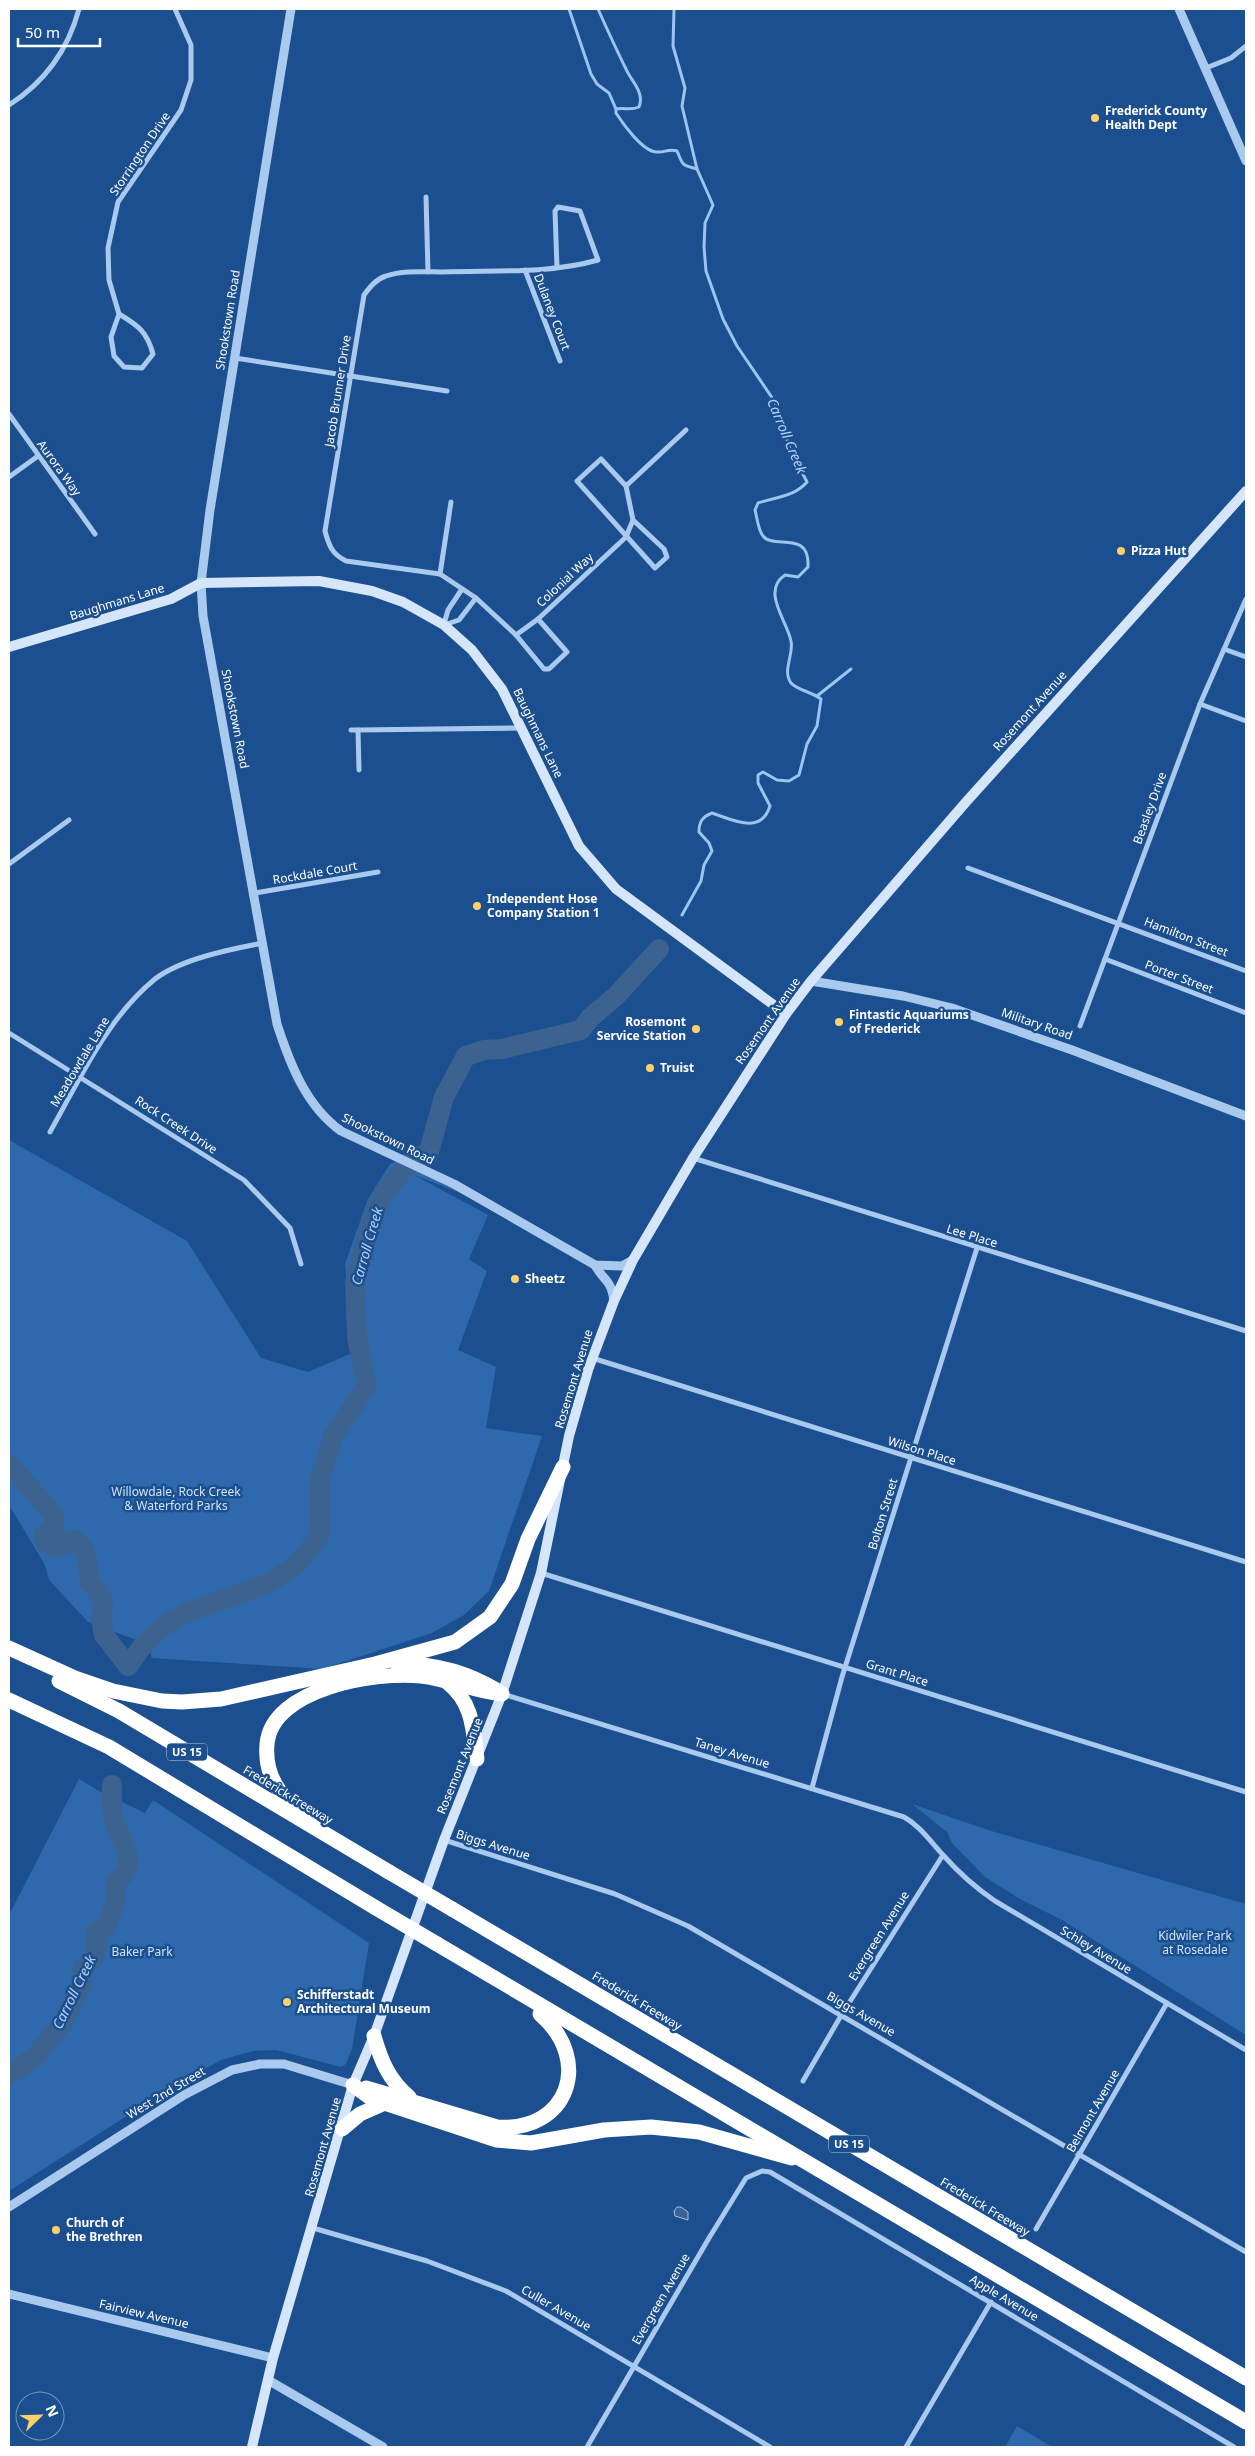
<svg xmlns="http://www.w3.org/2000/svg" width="1255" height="2456" viewBox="0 0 1255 2456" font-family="'Noto Sans',sans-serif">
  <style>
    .green { fill: #2e69ad }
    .water { fill: #3c6290; stroke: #9cc4f0 }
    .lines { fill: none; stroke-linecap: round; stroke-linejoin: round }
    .stream { stroke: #9cc4f0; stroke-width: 3 }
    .river { stroke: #3c6290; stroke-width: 20 }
    .minor { stroke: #a9c9ee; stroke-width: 5 }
    .tertiary { stroke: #a9c9ee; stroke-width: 9 }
    .secondary { stroke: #d6e6fa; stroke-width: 10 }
    .motorway { stroke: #fff; stroke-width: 15 }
    .motorway-bridge { stroke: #fff; stroke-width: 15 }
    .poi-dot { fill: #ffd166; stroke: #1b4f8f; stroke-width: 2 }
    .labels { text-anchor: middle; stroke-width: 5; stroke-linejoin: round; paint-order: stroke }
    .shield { fill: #1b4f8f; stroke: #bbcadd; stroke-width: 1 }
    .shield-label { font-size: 11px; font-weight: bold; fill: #fff }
    .poi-label { font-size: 12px; font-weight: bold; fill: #fff; stroke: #1b4f8f; text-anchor: start }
    .street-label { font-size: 12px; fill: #fff; stroke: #1b4f8f }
    .park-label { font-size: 12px; fill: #cfe3fa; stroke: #1b4f8f }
    .water-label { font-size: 14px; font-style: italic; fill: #b5d3f5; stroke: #1b4f8f }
  </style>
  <rect width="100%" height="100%" fill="#1b4f8f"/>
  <g class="green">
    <path d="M9,1140L187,1241L261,1358L308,1372L352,1353L345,1264L368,1199L390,1164L400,1159L492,1205L414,1175L488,1215L469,1259L487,1271L458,1350L496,1367L486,1428L542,1436L489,1591L464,1615L432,1633L322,1669L152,1658L147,1644L88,1622L49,1580L45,1565L9,1505Z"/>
    <path d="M79,1779L99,1791L145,1813L153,1800L369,1943L352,2049L346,2064L341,2067L276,2050L253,2051L221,2060L166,2091L9,2191V1915Z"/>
    <path d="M912,1804L988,1830L1246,1904V2035L1062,1920L1020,1899L985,1877L952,1843L947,1832Z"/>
    <path d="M1017,2426L1052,2447H1005Z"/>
  </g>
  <path class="water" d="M677,2207H681L688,2212V2220L675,2216L674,2211Z"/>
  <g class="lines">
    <g class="stream">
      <path d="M569,9L591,74L597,84L609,93L616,109"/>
      <path d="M598,9C607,29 616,49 626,69C631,81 645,92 639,107C630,111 624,107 616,109V113C623,124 643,152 657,152C664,153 669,148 677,151C683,164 680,165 697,169"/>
      <path d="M674,9L673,46L685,88L682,106L697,169L713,205L705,223L704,247L706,271L723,319L737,346L775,402L790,449L807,482C794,497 776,497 758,503L755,510C757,517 758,530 763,536C774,550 810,529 808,567L798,577L785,575C761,591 787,621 791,641C794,654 782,671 791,683C797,690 812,692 821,699L817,726L807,744L799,775L789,781L777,780L763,772L758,775V783L770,806C761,835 733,820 712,813C702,817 699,822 699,832L709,843L712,851L704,865L701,881L682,915"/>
      <path d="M817,696L851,669"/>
    </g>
    <g class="river">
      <path d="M9,1464L54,1515V1528L44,1535L45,1542C56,1551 63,1545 74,1540C90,1547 87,1569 90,1583L97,1590L103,1602L101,1620L104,1635L128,1666L141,1648L162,1627L185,1613L264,1585L290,1570L304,1556L320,1535V1478L333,1437L367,1386L357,1337L355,1283L368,1233L381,1197L414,1157L428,1155L444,1097L466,1056L484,1050L502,1049L581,1030L590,1018L616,996L659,949"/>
      <path d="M9,2075L35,2057L63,2022L82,1983L81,1974L84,1967L94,1958L97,1946L95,1933L105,1928L116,1901V1881C142,1865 120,1841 114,1820C111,1808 112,1797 112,1785"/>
    </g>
    <g class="minor">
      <path d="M1206,68L1231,58L1246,46"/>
      <path d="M9,105C45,82 68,50 79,9"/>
      <path d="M426,197L428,272"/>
      <path d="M525,270L560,361"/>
      <path d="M119,314C139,326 147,332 153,354L142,368L124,367L114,356L111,337L119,314L109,280L108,248L118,202L181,110L191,80V45L175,9"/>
      <path d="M235,358L447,391"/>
      <path d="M9,414L95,534"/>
      <path d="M601,459L626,486L633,520L664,549L667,557L655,568L577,481Z"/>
      <path d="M9,477L38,456"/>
      <path d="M626,486L686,430"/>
      <path d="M440,574L451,502"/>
      <path d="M538,619L567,652L549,669H544L516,635L476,598L440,574L346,561C332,554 329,546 325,531L364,295C370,287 376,279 386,276C403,270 426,272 443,272C495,270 549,274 598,260L580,211L558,207L555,211L557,268"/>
      <path d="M444,624L448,610L462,589"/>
      <path d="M444,625L459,620L476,598"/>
      <path d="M516,635L538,619L626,537L633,520"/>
      <path d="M1224,649L1246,657"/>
      <path d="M1200,704L1246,721"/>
      <path d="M358,730L510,728H521L358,730H351H358"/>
      <path d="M358,730L359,770"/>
      <path d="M9,864L69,820"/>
      <path d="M968,868L1246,971"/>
      <path d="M255,893L378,872"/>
      <path d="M1105,959L1246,1013"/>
      <path d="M1080,1026L1200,704L1246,599"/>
      <path d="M9,1033L244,1180L290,1228L301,1264"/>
      <path d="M50,1132C80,1079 107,1018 155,979C181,959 231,949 263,943"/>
      <path d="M693,1158L1246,1331"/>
      <path d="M592,1358L1246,1562"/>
      <path d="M541,1573L1246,1792"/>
      <path d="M503,1694L904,1817C920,1826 930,1841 943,1855C958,1872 976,1888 995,1901L1246,2050"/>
      <path d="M812,1788L842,1677L977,1248"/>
      <path d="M444,1840L615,1894L688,1926L1246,2252"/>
      <path d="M803,2081L842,2014L943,1855"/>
      <path d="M313,2228L427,2261L506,2291L770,2447"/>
      <path d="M1036,2229L1167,2003"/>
      <path d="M587,2447L709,2238L746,2178L762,2171L770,2172L1234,2447"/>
      <path d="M906,2447L991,2302"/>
    </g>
    <g class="tertiary">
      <path d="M291,9L210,510L201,583L203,616L277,1024C290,1064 306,1106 341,1131L454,1184L595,1265L622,1266L633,1260"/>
      <path d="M1179,9L1246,161"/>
      <path d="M811,981L903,996L952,1008L1072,1050L1246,1116"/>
      <path d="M595,1265C603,1281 611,1278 614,1301"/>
      <path d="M9,2207L184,2095L232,2070L260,2064H284L353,2085"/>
      <path d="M9,2294L273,2358"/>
      <path d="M268,2380L383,2447"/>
    </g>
    <g class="secondary">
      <path d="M9,647L171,599L201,583L319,581L372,591L403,602L444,625L472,650L502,689L579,846L616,889L786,1014"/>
      <path d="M252,2447L273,2358L353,2085L374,2036L444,1840L502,1694L541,1573L569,1436L588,1370L614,1301L633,1260L693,1158L786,1014L811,981L966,802L1246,491"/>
    </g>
    <g class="motorway">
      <path d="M9,1648L75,1678L113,1691L162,1701L182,1702L221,1699L375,1664L455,1642L490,1617L512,1584L528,1539L563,1467"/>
      <path d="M397,1664C434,1663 467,1672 498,1691"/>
      <path d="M59,1681L119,1711L389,1872"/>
      <path d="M448,1683C473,1703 473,1729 477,1759"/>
      <path d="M9,1700L109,1747L376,1908"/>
      <path d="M310,1818C283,1798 264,1781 267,1744C272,1688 377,1671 421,1676C449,1679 474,1691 502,1694"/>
      <path d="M452,1909L1246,2378"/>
      <path d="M437,1944L1246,2422"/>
      <path d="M374,2036C381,2061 389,2080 409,2097"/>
      <path d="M353,2085L372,2099L496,2140L531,2143L604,2130L651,2127L699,2132L792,2158"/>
      <path d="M366,2088L497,2127C569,2132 593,2060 540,2014"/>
      <path d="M342,2129L360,2114L385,2103"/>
    </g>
    <g class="motorway-bridge">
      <path d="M389,1872L452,1909"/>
      <path d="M376,1908L437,1944"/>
    </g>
  </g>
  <g class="poi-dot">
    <circle cx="1095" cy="118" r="5"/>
    <circle cx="1121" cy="551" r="5"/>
    <circle cx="477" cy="906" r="5"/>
    <circle cx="839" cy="1022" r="5"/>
    <circle cx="696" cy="1029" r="5"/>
    <circle cx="650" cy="1068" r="5"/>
    <circle cx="515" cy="1279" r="5"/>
    <circle cx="287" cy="2002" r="5"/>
    <circle cx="56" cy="2230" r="5"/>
  </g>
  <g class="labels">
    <g class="shield">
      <rect x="167" y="1743.5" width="40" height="17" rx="4"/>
      <rect x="829" y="2135.5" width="40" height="17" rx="4"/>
    </g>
    <g class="shield-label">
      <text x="187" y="1756">US 15</text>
      <text x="849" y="2148">US 15</text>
    </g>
    <g class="poi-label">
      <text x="1105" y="115">Frederick County<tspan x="1105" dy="14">Health Dept</tspan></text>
      <text x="1131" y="555">Pizza Hut</text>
      <text x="487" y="903">Independent Hose<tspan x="487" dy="14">Company Station 1</tspan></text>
      <text x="849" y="1019">Fintastic Aquariums<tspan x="849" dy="14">of Frederick</tspan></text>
      <text x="686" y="1026" text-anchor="end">Rosemont<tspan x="686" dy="14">Service Station</tspan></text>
      <text x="660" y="1072">Truist</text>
      <text x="525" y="1283">Sheetz</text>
      <text x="297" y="1999">Schifferstadt<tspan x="297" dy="14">Architectural Museum</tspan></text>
      <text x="66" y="2227">Church of<tspan x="66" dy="14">the Brethren</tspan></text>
    </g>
    <g class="street-label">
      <text transform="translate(140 154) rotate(-56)" y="4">Storrington Drive</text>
      <text transform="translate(552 312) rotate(69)" y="4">Dulaney Court</text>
      <text transform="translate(228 320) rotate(-81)" y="4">Shookstown Road</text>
      <text transform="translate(338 391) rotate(-81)" y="4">Jacob Brunner Drive</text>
      <text transform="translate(59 468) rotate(54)" y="4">Aurora Way</text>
      <text transform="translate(565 580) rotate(-43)" y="4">Colonial Way</text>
      <text transform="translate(117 602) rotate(-17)" y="4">Baughmans Lane</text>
      <text transform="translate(1030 711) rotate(-48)" y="4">Rosemont Avenue</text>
      <text transform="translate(235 719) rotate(79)" y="4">Shookstown Road</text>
      <text transform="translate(538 733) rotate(64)" y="4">Baughmans Lane</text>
      <text transform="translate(1150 808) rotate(-70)" y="4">Beasley Drive</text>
      <text transform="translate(315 873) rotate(-10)" y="4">Rockdale Court</text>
      <text transform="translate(1186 937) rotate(21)" y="4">Hamilton Street</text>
      <text transform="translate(1179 977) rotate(21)" y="4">Porter Street</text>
      <text transform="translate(768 1021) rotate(-55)" y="4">Rosemont Avenue</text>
      <text transform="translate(1037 1024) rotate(19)" y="4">Military Road</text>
      <text transform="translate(80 1062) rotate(-59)" y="4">Meadowdale Lane</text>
      <text transform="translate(176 1125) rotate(33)" y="4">Rock Creek Drive</text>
      <text transform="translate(388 1139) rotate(26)" y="4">Shookstown Road</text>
      <text transform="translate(972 1236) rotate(17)" y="4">Lee Place</text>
      <text transform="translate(574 1379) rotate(-73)" y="4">Rosemont Avenue</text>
      <text transform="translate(922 1451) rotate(17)" y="4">Wilson Place</text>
      <text transform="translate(883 1514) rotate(-73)" y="4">Bolton Street</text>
      <text transform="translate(897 1673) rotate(17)" y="4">Grant Place</text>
      <text transform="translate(732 1753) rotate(17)" y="4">Taney Avenue</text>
      <text transform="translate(460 1766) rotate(-68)" y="4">Rosemont Avenue</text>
      <text transform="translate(288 1795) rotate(31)" y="4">Frederick Freeway</text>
      <text transform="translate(493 1845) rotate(17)" y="4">Biggs Avenue</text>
      <text transform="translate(879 1936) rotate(-58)" y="4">Evergreen Avenue</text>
      <text transform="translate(1096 1950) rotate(31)" y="4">Schley Avenue</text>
      <text transform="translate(637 2001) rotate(31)" y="4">Frederick Freeway</text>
      <text transform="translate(861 2014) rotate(30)" y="4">Biggs Avenue</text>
      <text transform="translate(166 2093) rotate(-31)" y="4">West 2nd Street</text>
      <text transform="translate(1093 2111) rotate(-60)" y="4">Belmont Avenue</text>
      <text transform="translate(323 2147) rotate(-74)" y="4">Rosemont Avenue</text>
      <text transform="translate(985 2207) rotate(31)" y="4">Frederick Freeway</text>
      <text transform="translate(1004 2298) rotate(31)" y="4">Apple Avenue</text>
      <text transform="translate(661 2299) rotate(-60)" y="4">Evergreen Avenue</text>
      <text transform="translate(556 2308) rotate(30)" y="4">Culler Avenue</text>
      <text transform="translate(144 2314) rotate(13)" y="4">Fairview Avenue</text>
    </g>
    <g class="park-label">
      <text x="176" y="1496">Willowdale, Rock Creek<tspan x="176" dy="14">&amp; Waterford Parks</tspan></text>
      <text x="1195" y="1940">Kidwiler Park<tspan x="1195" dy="14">at Rosedale</tspan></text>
      <text x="142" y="1956">Baker Park</text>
    </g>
    <g class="water-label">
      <text transform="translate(787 436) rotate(67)" y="5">Carroll Creek</text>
      <text transform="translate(367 1246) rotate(-74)" y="5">Carroll Creek</text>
      <text transform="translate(74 1992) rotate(-64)" y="5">Carroll Creek</text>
    </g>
  </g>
  <rect width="1255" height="2456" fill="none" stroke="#ffffff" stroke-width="20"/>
  <g transform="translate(40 2416) rotate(67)"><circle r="24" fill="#1b4f8f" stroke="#7695bc"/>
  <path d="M0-4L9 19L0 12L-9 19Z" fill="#ffd166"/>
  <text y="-8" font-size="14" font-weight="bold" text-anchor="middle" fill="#ffffff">N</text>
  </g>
  <path d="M18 38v8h82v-8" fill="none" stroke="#ffffff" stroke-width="2.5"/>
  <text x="25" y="38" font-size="15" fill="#ffffff" stroke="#1b4f8f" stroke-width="4" paint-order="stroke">50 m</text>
</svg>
